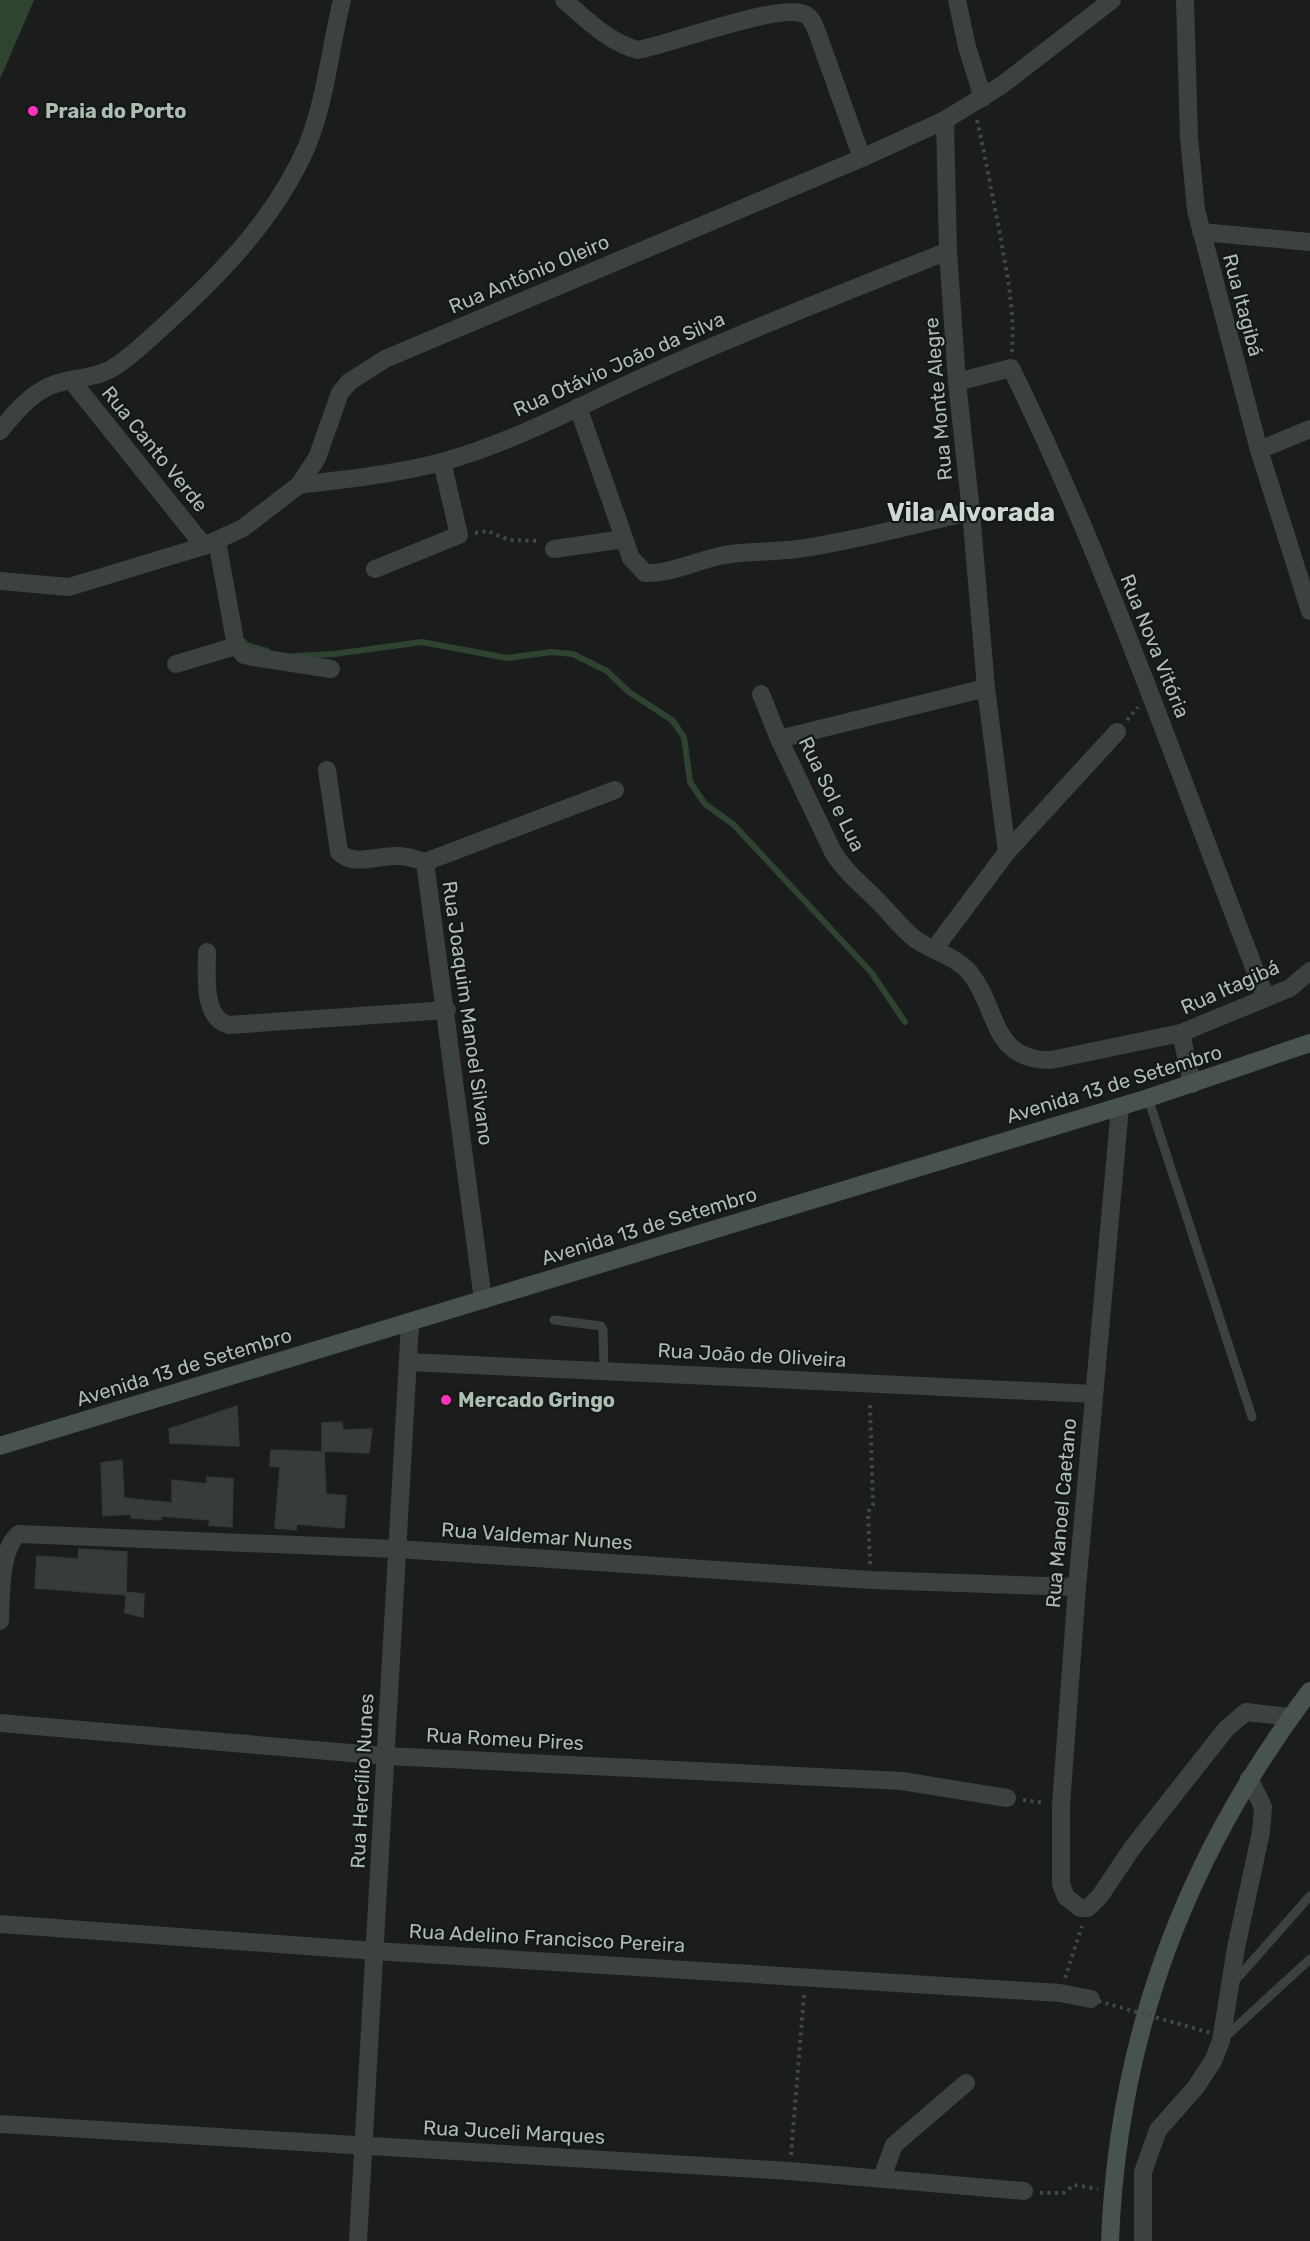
<svg xmlns="http://www.w3.org/2000/svg" width="1310" height="2241" viewBox="0 0 1310 2241" font-family="Rubik,sans-serif">
  <style>
    .water { fill: #2f4331 }
    .lines { fill: none; stroke-linecap: round; stroke-linejoin: round }
    .stream { stroke: #2f4331; stroke-width: 6 }
    .building { fill: #373c3a; stroke: #343937; stroke-width: 1.5 }
    .path { stroke: #414944; stroke-width: 4; stroke-dasharray: 3 4.5; stroke-linecap: butt }
    .lane { stroke: #3b423f; stroke-width: 9 }
    .street { stroke: #3b423f; stroke-width: 18 }
    .secondary { stroke: #49534d; stroke-width: 18 }
    .path-bridge { stroke: #414944; stroke-width: 4; stroke-dasharray: 3 4.5; stroke-linecap: butt }
    .poi-dot { fill: #ff31bd; stroke: #151817; stroke-width: 2 }
    .labels { text-anchor: middle; stroke-width: 4.5; stroke-linejoin: round; paint-order: stroke }
    .poi-label { font-size: 20px; font-weight: bold; fill: #acbdb2; stroke: #151817; text-anchor: start }
    .street-label { font-size: 20px; fill: #acbdb2; stroke: #151817 }
    .district-label { font-size: 26px; font-weight: bold; fill: #ced9d2; stroke: #151817 }
  </style>
  <rect width="100%" height="100%" fill="#1a1d1c"/>
  <path class="water" d="M0,0H34L0,79Z"/>
  <g class="lines">
    <g class="stream">
      <path d="M244,642L246,645L267,651"/>
      <path d="M294,656L334,654L422,642L507,658L551,652L573,654L607,671L629,692L672,720L684,737L690,782L705,804L733,824L871,972L905,1022"/>
    </g>
  </g>
  <g class="building">
    <path d="M237,1406L239,1446L170,1443L169,1429Z"/>
    <path d="M342,1422L343,1430L372,1429L369,1453L322,1451V1423Z"/>
    <path d="M271,1450L324,1452L326,1494L346,1496L344,1528L297,1524L296,1530L275,1528L280,1467L270,1466Z"/>
    <path d="M122,1460L124,1498L172,1503V1480L207,1484V1477L233,1479L232,1527L209,1525L210,1520L161,1516V1520L131,1518V1514L103,1516L101,1463Z"/>
    <path d="M79,1549L127,1552L126,1595L35,1588L37,1556L78,1559Z"/>
    <path d="M126,1592L144,1594L143,1617L125,1613Z"/>
  </g>
  <g class="lines">
    <g class="path">
      <path d="M977,120C985,155 991,189 998,224C1006,268 1015,308 1012,352"/>
      <path d="M475,533L488,531L509,540L540,541"/>
      <path d="M1127,720L1138,707"/>
      <path d="M870,1564L868,1512L873,1505L870,1402"/>
      <path d="M1023,1800L1045,1803"/>
      <path d="M1065,1978L1082,1926"/>
      <path d="M791,2155L804,1995"/>
      <path d="M1040,2193H1064L1074,2185L1098,2189"/>
    </g>
    <g class="lane">
      <path d="M1148,1098L1252,1417"/>
      <path d="M554,1320L601,1326L603,1330L604,1371"/>
      <path d="M1233,1983L1310,1896"/>
      <path d="M1223,2039L1310,1959"/>
    </g>
    <g class="street">
      <path d="M564,0C587,20 608,42 638,50C672,44 777,3 804,14C812,17 814,25 817,32L862,158"/>
      <path d="M957,0L967,47L983,98"/>
      <path d="M1185,0L1189,137L1196,210L1259,450L1310,611"/>
      <path d="M945,120L948,251L957,382L971,512L986,688L1007,852"/>
      <path d="M1201,232L1310,242"/>
      <path d="M71,380L204,546"/>
      <path d="M957,382L1011,368C1111,571 1183,787 1266,998"/>
      <path d="M578,407L631,558L645,573C671,574 698,560 724,555C748,551 773,552 797,549C856,541 914,524 971,512"/>
      <path d="M0,431C13,415 30,394 50,386C74,376 97,380 119,364C137,351 154,335 170,320C225,270 277,215 307,146C326,100 330,48 342,0"/>
      <path d="M1259,450L1310,429"/>
      <path d="M299,485C347,479 396,474 442,462C518,441 588,401 659,370C754,327 851,290 948,251"/>
      <path d="M217,541L236,646L244,655L253,657L331,669"/>
      <path d="M554,549L624,539"/>
      <path d="M375,569L459,535L442,462"/>
      <path d="M0,581L69,587L204,546L243,528L299,485L317,458L340,393L349,382L385,359L862,158L945,120L1002,85L1112,0"/>
      <path d="M176,664L236,646"/>
      <path d="M986,688L779,739L833,852C845,872 861,884 877,900C890,913 901,928 915,939C933,952 955,955 970,973C999,1009 990,1060 1051,1060L1181,1033"/>
      <path d="M761,694L779,739"/>
      <path d="M327,770L339,852C353,867 379,855 398,856C407,856 416,859 425,862"/>
      <path d="M935,948L1007,852L1117,732"/>
      <path d="M207,952C207,975 202,1018 229,1025L447,1010"/>
      <path d="M1192,1084L1181,1033L1290,988L1310,971"/>
      <path d="M1120,1107L1077,1587L1061,1805V1884L1066,1897L1080,1908H1088L1100,1896L1133,1847L1226,1729L1246,1712L1290,1717"/>
      <path d="M483,1300L425,862L615,790"/>
      <path d="M408,1362L1094,1394"/>
      <path d="M0,1621C1,1595 0,1548 19,1534L397,1549L871,1580L1077,1587"/>
      <path d="M0,1723L386,1756L902,1781L1007,1798"/>
      <path d="M0,1924L375,1951L1060,1993L1091,1999"/>
      <path d="M0,2124L790,2171L1024,2191"/>
      <path d="M882,2177L894,2145L966,2083"/>
      <path d="M358,2241L410,1324"/>
      <path d="M1143,2241V2172L1158,2130L1196,2087L1213,2061L1221,2041L1236,1948L1261,1832L1263,1807L1249,1778"/>
    </g>
    <g class="secondary">
      <path d="M0,1446L1148,1098L1310,1043"/>
      <path d="M1110,2241C1118,2035 1186,1856 1310,1691"/>
    </g>
    <path class="path-bridge" d="M1091,1999L1215,2034"/>
  </g>
  <g class="poi-dot">
    <circle cx="33" cy="111" r="6"/>
    <circle cx="446" cy="1400" r="6"/>
  </g>
  <g class="labels">
    <g class="poi-label">
      <text x="45" y="118">Praia do Porto</text>
      <text x="458" y="1407">Mercado Gringo</text>
    </g>
    <g class="street-label">
      <text transform="translate(529 274) rotate(-23)" y="7">Rua Antônio Oleiro</text>
      <text transform="translate(1243 305) rotate(75)" y="7">Rua Itagibá</text>
      <text transform="translate(619 364) rotate(-24)" y="7">Rua Otávio João da Silva</text>
      <text transform="translate(938 399) rotate(-95)" y="7">Rua Monte Alegre</text>
      <text transform="translate(155 449) rotate(51)" y="7">Rua Canto Verde</text>
      <text transform="translate(1155 646) rotate(68)" y="7">Rua Nova Vitória</text>
      <text transform="translate(832 794) rotate(64)" y="7">Rua Sol e Lua</text>
      <text transform="translate(1230 987) rotate(-24)" y="7">Rua Itagibá</text>
      <text transform="translate(468 1013) rotate(82)" y="7">Rua Joaquim Manoel Silvano</text>
      <text transform="translate(1114 1084) rotate(-17)" y="7">Avenida 13 de Setembro</text>
      <text transform="translate(649 1226) rotate(-17)" y="7">Avenida 13 de Setembro</text>
      <text transform="translate(752 1355) rotate(3)" y="7">Rua João de Oliveira</text>
      <text transform="translate(184 1367) rotate(-17)" y="7">Avenida 13 de Setembro</text>
      <text transform="translate(1061 1513) rotate(-85)" y="7">Rua Manoel Caetano</text>
      <text transform="translate(537 1536) rotate(4)" y="7">Rua Valdemar Nunes</text>
      <text transform="translate(505 1739) rotate(3)" y="7">Rua Romeu Pires</text>
      <text transform="translate(362 1781) rotate(-87)" y="7">Rua Hercílio Nunes</text>
      <text transform="translate(547 1938) rotate(3)" y="7">Rua Adelino Francisco Pereira</text>
      <text transform="translate(514 2132) rotate(3)" y="7">Rua Juceli Marques</text>
    </g>
    <g class="district-label">
      <text x="971" y="521">Vila Alvorada</text>
    </g>
  </g>
</svg>
